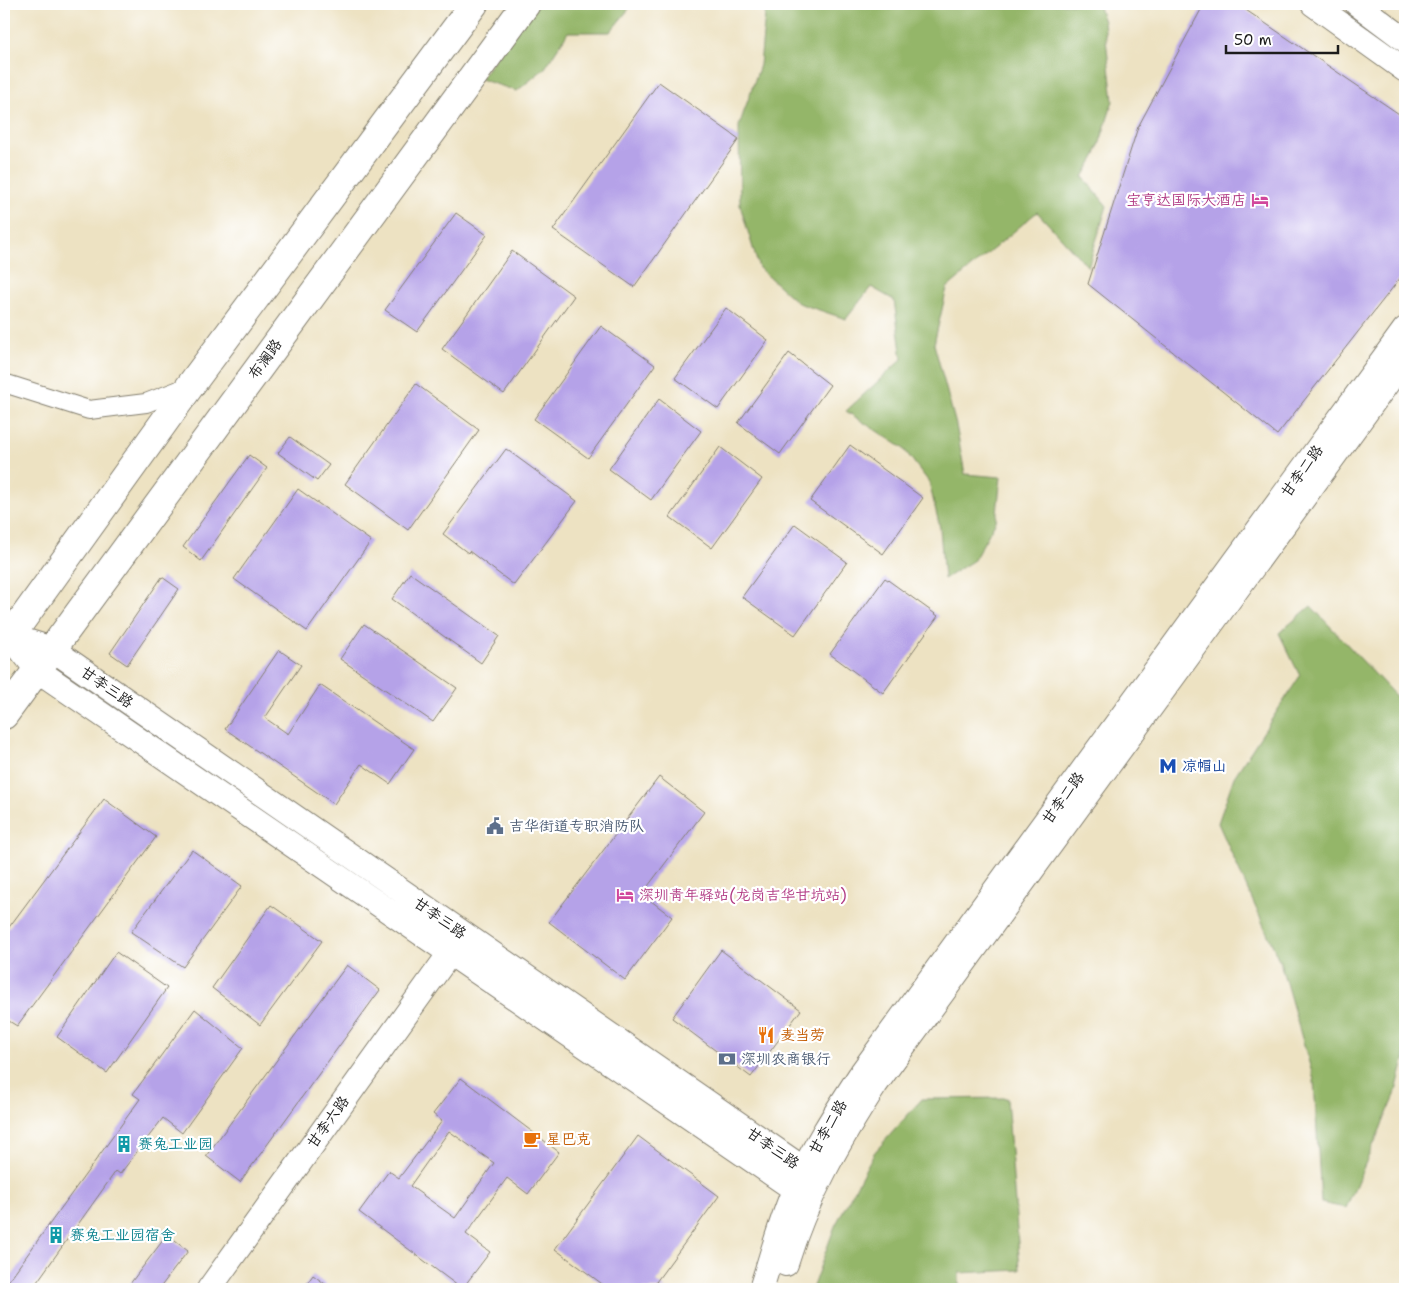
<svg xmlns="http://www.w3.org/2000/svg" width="1409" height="1293" viewBox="0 0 1409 1293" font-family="'Shantell Sans','LXGW WenKai TC',sans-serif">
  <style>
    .forest { fill: #94b669; stroke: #586942 }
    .building { fill: #b5a2e8; fill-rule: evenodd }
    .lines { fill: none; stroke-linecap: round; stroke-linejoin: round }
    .street-casing { stroke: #847f6f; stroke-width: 20 }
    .secondary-casing { stroke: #847f6f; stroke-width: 26 }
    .primary-casing { stroke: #847f6f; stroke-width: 30 }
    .street { stroke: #fff; stroke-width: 18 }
    .secondary { stroke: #fff; stroke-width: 24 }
    .primary { stroke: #fff; stroke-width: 28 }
    .labels { text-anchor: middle; stroke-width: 4.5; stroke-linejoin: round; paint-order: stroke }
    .hotel-label { font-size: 15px; fill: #b23c85; stroke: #fff; text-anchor: end }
    .street-label { font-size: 15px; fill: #1c1c1c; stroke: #fff }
    .transit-label { font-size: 15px; fill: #164399; stroke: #fff; text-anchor: start }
    .service-label { font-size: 15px; fill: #4e5e75; stroke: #fff; text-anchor: start }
    .food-label { font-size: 15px; fill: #c56008; stroke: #fff; text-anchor: start }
    .culture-label { font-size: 15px; fill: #0d838f; stroke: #fff; text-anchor: start }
  </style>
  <rect width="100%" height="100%" fill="#fff"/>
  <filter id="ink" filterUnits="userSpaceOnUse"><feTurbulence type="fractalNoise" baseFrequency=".02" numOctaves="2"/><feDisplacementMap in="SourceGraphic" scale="10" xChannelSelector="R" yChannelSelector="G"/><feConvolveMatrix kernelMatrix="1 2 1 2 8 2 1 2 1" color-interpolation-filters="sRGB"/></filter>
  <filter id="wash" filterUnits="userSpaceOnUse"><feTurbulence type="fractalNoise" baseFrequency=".0096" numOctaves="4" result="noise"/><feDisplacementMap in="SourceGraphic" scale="20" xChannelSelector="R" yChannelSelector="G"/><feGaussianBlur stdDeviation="1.12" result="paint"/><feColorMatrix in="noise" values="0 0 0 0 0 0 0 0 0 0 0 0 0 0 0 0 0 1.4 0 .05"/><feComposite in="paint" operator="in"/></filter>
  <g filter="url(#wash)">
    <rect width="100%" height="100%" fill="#ede2c2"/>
    <g class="forest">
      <path d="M535,4H633L610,32H568L545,68L517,91L480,79Z"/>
      <path d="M766,4H1098L1104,22L1113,101L1096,155L1083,177L1107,206L1088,267L1037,212L947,288L934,344L956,425L965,474L1001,477L996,521L974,560L944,579L940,528L929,482L903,448L846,411L902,359L894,300L871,287L846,319L798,303L759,268L740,205L739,126L760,65Z"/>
      <path d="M1311,606L1405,706V1057L1395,1095L1346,1208L1321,1203L1314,1080L1280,962L1218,823L1234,777L1300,676L1279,633Z"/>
      <path d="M1007,1098L1020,1270L959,1273V1289H812L835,1226L874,1153L922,1099Z"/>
    </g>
    <g id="blocks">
      <g class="building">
        <path d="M1204,4H1237L1405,118V272L1277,435L1088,284L1138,127Z"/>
        <path d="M659,82L739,139L634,287L553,230Z"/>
        <path d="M456,213L487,235L417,332L385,310Z"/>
        <path d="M512,251L574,296L504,394L442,349Z"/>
        <path d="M726,308L768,340L718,409L675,378Z"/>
        <path d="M601,326L655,365L588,458L534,419Z"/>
        <path d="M789,353L830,385L780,454L738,423Z"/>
        <path d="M416,384L479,430L408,530L345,484Z"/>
        <path d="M659,399L701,431L651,500L609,469Z"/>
        <path d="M290,437L329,465L317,481L278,453Z"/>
        <path d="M850,445L923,498L883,554L810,501Z"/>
        <path d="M720,447L762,479L712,548L670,517Z"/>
        <path d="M506,449L577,501L514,585L469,551L468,553L443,534Z"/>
        <path d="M249,455L267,468L201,561L183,547Z"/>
        <path d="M298,489L371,541L307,631L234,579Z"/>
        <path d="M795,524L847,562L795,635L742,597Z"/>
        <path d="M410,573L499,636L481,663L392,599Z"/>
        <path d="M162,577L179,589L127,665L110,653Z"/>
        <path d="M885,578L938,616L883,693L830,654Z"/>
        <path d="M364,624L457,688L433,722L340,659Z"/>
        <path d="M279,650L301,665L265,718L288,734L320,685L414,749L390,784L361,764L334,804L225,729Z"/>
        <path d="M659,777L704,812L642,894L672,917L625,980L549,922Z"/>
        <path d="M104,799L156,837L17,1026L4,1018V934Z"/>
        <path d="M192,850L242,886L183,967L131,932Z"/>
        <path d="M271,905L322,941L260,1025L212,988Z"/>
        <path d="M721,950L801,1010L751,1077L672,1018Z"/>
        <path d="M116,952L167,988L107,1073L57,1037Z"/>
        <path d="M347,965L380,990L240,1182L206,1156Z"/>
        <path d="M195,1009L243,1048L182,1133L163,1118L120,1174L116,1171L32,1289H4V1287L140,1099L133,1094Z"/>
        <path d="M461,1078L559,1152L528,1194L507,1178L466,1234L490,1252L462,1289L359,1212L389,1171L399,1178L442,1121L433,1114ZM449,1131L494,1163L455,1218L410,1186Z"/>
        <path d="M638,1136L719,1196L656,1282L666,1289H609L555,1249Z"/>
        <path d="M167,1235L188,1251L159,1289H126Z"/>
        <path d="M313,1275L332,1289H303Z"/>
      </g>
    </g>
  </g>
  <g filter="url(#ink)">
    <use href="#blocks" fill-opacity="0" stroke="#847f6f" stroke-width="1"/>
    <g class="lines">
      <g class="street-casing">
        <path id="street" d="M4,383L89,410L146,403L187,387"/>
      </g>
      <g class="secondary-casing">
        <g id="secondary">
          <path d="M1313,4L1405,70"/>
          <path d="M1357,4L1405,40"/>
          <path d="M10,636L52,649L804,1169L814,1188L794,1189L37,670Z"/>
          <path d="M786,1264C806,1198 839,1141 876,1084L1405,359"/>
          <path d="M209,1289L448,956"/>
          <path d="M761,1289C772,1255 781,1220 795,1188C813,1147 838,1109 862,1072L1405,329"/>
        </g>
      </g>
      <g class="primary-casing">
        <g id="primary">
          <path d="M4,645L190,386L474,4"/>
          <path d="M4,715L526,4"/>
        </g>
      </g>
      <use href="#street" class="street"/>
      <use href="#secondary" class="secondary"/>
      <use href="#primary" class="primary"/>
    </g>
  </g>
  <defs>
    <g id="hotel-bare" transform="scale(1.35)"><path d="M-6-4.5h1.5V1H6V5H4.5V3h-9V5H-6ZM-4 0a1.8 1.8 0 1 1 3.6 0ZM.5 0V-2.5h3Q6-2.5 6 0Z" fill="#d1479c" stroke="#fff" stroke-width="2.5" paint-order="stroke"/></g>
    <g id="metro-bare" transform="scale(1.35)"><path d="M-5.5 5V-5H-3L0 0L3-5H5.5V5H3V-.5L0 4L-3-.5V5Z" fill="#1a4fb4" stroke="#fff" stroke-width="2.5" paint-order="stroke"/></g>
    <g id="civic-bare" transform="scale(1.35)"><path d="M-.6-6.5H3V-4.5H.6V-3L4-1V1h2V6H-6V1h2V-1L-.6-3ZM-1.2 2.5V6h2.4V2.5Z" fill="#5c6f8a" stroke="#fff" stroke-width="2.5" paint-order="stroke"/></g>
    <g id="restaurant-bare" transform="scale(1.35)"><path d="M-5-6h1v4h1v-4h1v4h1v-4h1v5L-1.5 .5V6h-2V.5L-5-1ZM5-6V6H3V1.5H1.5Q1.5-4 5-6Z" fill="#e8710a" stroke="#fff" stroke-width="2.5" paint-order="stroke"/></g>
    <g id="bank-bare" transform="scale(1.35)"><path d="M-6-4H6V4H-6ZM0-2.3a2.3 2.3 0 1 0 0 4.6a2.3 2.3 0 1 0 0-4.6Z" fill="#5c6f8a" stroke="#fff" stroke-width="2.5" paint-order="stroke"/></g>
    <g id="cafe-bare" transform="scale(1.35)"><path d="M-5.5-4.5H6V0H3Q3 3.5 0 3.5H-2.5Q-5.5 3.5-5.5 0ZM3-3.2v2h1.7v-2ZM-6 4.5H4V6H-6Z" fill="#e8710a" stroke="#fff" stroke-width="2.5" paint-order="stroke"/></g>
    <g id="building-bare" transform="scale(1.35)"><path d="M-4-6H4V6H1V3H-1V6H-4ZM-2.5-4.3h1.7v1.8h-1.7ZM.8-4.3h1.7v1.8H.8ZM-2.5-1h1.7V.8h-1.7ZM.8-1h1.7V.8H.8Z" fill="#0f9aa8" stroke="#fff" stroke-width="2.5" paint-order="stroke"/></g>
  </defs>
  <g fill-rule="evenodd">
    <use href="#hotel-bare" x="1260" y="200"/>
    <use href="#metro-bare" x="1168" y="766"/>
    <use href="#civic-bare" x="495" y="826"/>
    <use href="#hotel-bare" x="625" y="895"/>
    <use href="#restaurant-bare" x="766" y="1035"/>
    <use href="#bank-bare" x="727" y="1059"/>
    <use href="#cafe-bare" x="532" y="1139"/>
    <use href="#building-bare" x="124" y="1144"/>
    <use href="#building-bare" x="56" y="1235"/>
  </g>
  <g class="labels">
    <g class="hotel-label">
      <text x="1246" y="205">宝亨达国际大酒店</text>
      <text x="639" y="900" text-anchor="start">深圳青年驿站(龙岗吉华甘坑站)</text>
    </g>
    <g class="street-label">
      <text transform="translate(265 359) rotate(-54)" y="5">布澜路</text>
      <text transform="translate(1302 471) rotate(-54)" y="5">甘李二路</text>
      <text transform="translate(107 687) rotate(35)" y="5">甘李三路</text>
      <text transform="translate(1063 798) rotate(-54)" y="5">甘李二路</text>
      <text transform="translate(440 918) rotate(35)" y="5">甘李三路</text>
      <text transform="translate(328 1122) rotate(-54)" y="5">甘李六路</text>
      <text transform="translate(828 1127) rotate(-60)" y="5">甘李二路</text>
      <text transform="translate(773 1148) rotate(35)" y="5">甘李三路</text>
    </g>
    <g class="transit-label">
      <text x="1182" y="771">凉帽山</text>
    </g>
    <g class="service-label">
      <text x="509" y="831">吉华街道专职消防队</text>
      <text x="741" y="1064">深圳农商银行</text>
    </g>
    <g class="food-label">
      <text x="780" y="1040">麦当劳</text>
      <text x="546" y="1144">星巴克</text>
    </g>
    <g class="culture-label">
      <text x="138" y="1149">赛兔工业园</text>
      <text x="70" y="1240">赛兔工业园宿舍</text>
    </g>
  </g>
  <rect width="1409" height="1293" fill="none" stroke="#fff" stroke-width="20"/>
  <path d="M1226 45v8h112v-8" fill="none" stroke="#1c1c1c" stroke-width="2.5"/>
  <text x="1234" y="45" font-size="15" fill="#1c1c1c" stroke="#ffffff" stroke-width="4" paint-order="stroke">50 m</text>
</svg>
